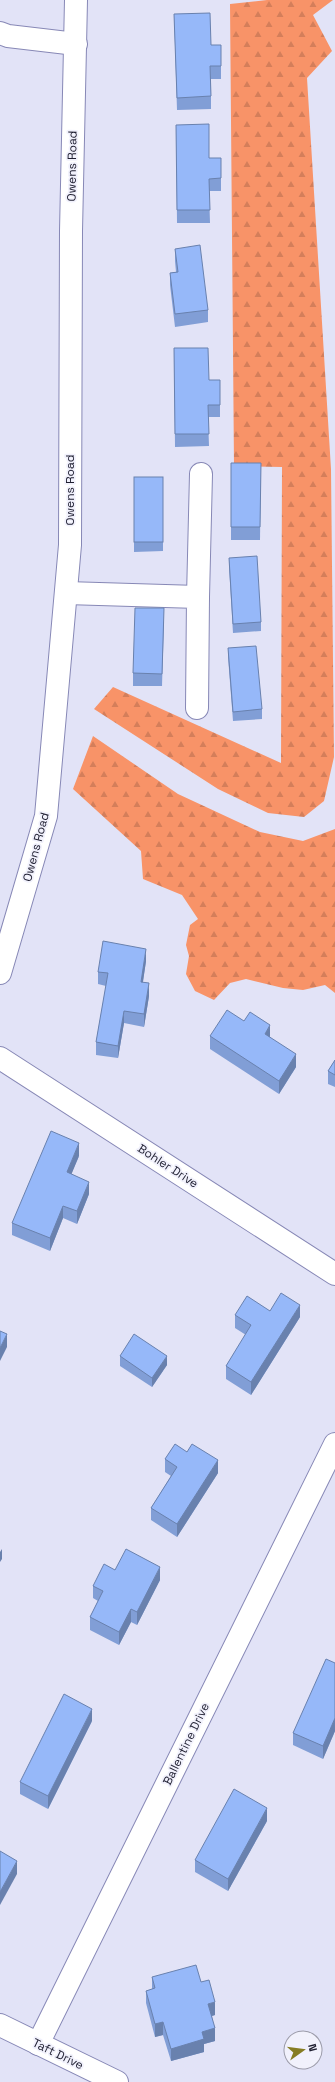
<svg xmlns="http://www.w3.org/2000/svg" width="335" height="2082" viewBox="0 0 335 2082" font-family="'Space Grotesk',sans-serif">
  <style>
    .forest { fill: url(#forest-firs) }
    .lines { fill: none; stroke-linecap: round; stroke-linejoin: round }
    .minor-casing { stroke: #8788b6; stroke-width: 24 }
    .minor { stroke: #fff; stroke-width: 22 }
    .wall { fill: #819ed6 }
    .shaded-wall { fill: #6981ae }
    .building { fill: #96b8f9; stroke: #6981ae }
    .labels { text-anchor: middle; stroke-width: 3.5; stroke-linejoin: round; paint-order: stroke }
    .street-label { font-size: 12px; fill: #1d1d2f; stroke: #f1f1fc }
  </style>
  <defs>
    <pattern id="forest-firs" width="22" height="20" patternUnits="userSpaceOnUse"><rect width="22" height="20" fill="#f89368"/><path d="M5 1l3.5 6h-7zM16 11l3.5 6h-7z" fill="#d47e5a"/></pattern>
  </defs>
  <rect width="100%" height="100%" fill="#e2e3f7"/>
  <g class="forest">
    <path d="M267,0H333L313,15L332,51L307,78L331,469L334,757L324,801L304,817L268,813L218,789L94,709L113,687L281,763L282,467L234,466L230,4Z"/>
    <path d="M93,736L178,794L260,832L303,841L335,829V993L325,985L303,990L283,988L246,979L230,983L214,1000L195,991L186,974L189,956L186,945L190,925L198,919L182,895L143,879L141,851L73,789Z"/>
  </g>
  <g class="lines">
    <g class="minor-casing">
      <g id="minor">
        <path d="M0,33L8,36L76,44"/>
        <path d="M66,593L198,597L197,708"/>
        <path d="M198,597L201,474"/>
        <path d="M0,973L46,816L70,545L71,231L76,0"/>
        <path d="M0,1058L335,1274"/>
        <path d="M0,2025L117,2082"/>
        <path d="M38,2044L335,1444"/>
      </g>
    </g>
    <use href="#minor" class="minor"/>
  </g>
  <g class="wall">
    <path d="M174,14L211,45L221,66V79H211V109L177,110Z"/>
    <path d="M176,125L209,158H221V191H209L210,223H177Z"/>
    <path d="M175,249L208,310V322L175,327L170,285V273L176,272L175,261Z"/>
    <path d="M174,348L209,380H220V417H208L209,446L175,447Z"/>
    <path d="M231,463H261L260,540H231Z"/>
    <path d="M134,477H163V551L134,552Z"/>
    <path d="M229,558L261,622V631L233,633L229,567Z"/>
    <path d="M164,621L162,686H133V673Z"/>
    <path d="M228,648L262,709V719L233,721L228,657Z"/>
    <path d="M146,961L143,982L149,996L144,1027L124,1023L118,1058L96,1055V1042L106,986L98,984V972Z"/>
    <path d="M210,1036L270,1037L296,1067L279,1094L210,1049Z"/>
    <path d="M335,1060V1087L328,1084V1071Z"/>
    <path d="M79,1156L71,1174L89,1194L77,1224L63,1218L50,1251L12,1235V1223Z"/>
    <path d="M270,1311L300,1317L251,1395L226,1379V1366L246,1335L235,1328V1315Z"/>
    <path d="M120,1356L167,1365L152,1387L120,1366Z"/>
    <path d="M165,1459L218,1473L177,1537L151,1520V1508L171,1476L165,1472Z"/>
    <path d="M115,1570L160,1580L137,1625L131,1622L119,1645L90,1630V1617L98,1601L93,1598V1586Z"/>
    <path d="M335,1663V1731L323,1759L293,1745V1733Z"/>
    <path d="M92,1721L48,1809L20,1794V1782Z"/>
    <path d="M267,1821L228,1891L195,1872V1860Z"/>
    <path d="M152,1977L201,1982L215,2015L212,2016L215,2041L204,2044V2052L171,2061L163,2035L155,2037L146,2003V1991L152,1989Z"/>
  </g>
  <g class="shaded-wall">
    <path d="M146,949V961L141,994V982Z"/>
    <path d="M149,983V996L144,1027V1014Z"/>
    <path d="M124,1011V1023L118,1058V1046Z"/>
    <path d="M270,1025V1038L265,1034Z"/>
    <path d="M296,1054V1067L279,1094V1081Z"/>
    <path d="M79,1143V1156L67,1185V1172Z"/>
    <path d="M89,1182V1194L77,1224V1211Z"/>
    <path d="M63,1206V1218L50,1251V1238Z"/>
    <path d="M300,1305V1317L251,1395V1382Z"/>
    <path d="M7,1334V1347L0,1361V1348Z"/>
    <path d="M167,1356V1365L152,1387V1378Z"/>
    <path d="M218,1460V1473L177,1537V1524Z"/>
    <path d="M2,1549V1559L0,1562V1552Z"/>
    <path d="M160,1567V1580L137,1625V1612Z"/>
    <path d="M131,1609V1622L119,1645V1632Z"/>
    <path d="M92,1709V1721L48,1809V1796Z"/>
    <path d="M335,1718V1731L323,1759V1746Z"/>
    <path d="M267,1808V1821L228,1891V1879Z"/>
    <path d="M17,1861V1874L0,1905V1892Z"/>
    <path d="M215,2002V2015L208,2017V2004Z"/>
    <path d="M163,2022V2035L155,2037V2024Z"/>
    <path d="M215,2028V2041L204,2044V2052L171,2061V2049L202,2032Z"/>
  </g>
  <g class="building">
    <path d="M210,13L211,45H221V66H210L211,96L177,98L174,14Z"/>
    <path d="M209,124V158H221V178L209,179L210,210H177L176,125Z"/>
    <path d="M200,245L208,310L175,314L170,273L178,272L175,249Z"/>
    <path d="M174,348H208L209,380H220V405H208L209,434H175Z"/>
    <path d="M231,463H261L260,527H231Z"/>
    <rect x="134" y="477" width="29" height="65"/>
    <path d="M257,556L261,622L233,624L229,558Z"/>
    <path d="M135,608H164L162,674L133,673Z"/>
    <path d="M256,646L262,709L233,712L228,648Z"/>
    <path d="M103,941L146,949L141,982L149,983L144,1014L124,1011L118,1046L96,1042L108,973L98,972Z"/>
    <path d="M227,1010L244,1021L250,1012L270,1025L265,1034L296,1054L279,1081L210,1036Z"/>
    <path d="M335,1060V1075L328,1071Z"/>
    <path d="M51,1131L79,1143L67,1172L89,1182L77,1211L63,1206L50,1238L12,1223Z"/>
    <path d="M281,1293L300,1305L251,1382L226,1366L251,1325L235,1315L247,1296L270,1311Z"/>
    <path d="M0,1331L7,1334L0,1348Z"/>
    <path d="M134,1334L167,1356L152,1378L120,1356Z"/>
    <path d="M175,1444L187,1452L192,1444L218,1460L177,1524L151,1508L177,1467L165,1459Z"/>
    <path d="M126,1549L160,1567L137,1612L131,1609L119,1632L90,1617L103,1591L93,1586L104,1564L115,1570Z"/>
    <path d="M326,1659L335,1663V1718L323,1746L293,1733Z"/>
    <path d="M64,1694L92,1709L48,1796L20,1782Z"/>
    <path d="M234,1789L267,1808L228,1879L195,1860Z"/>
    <path d="M0,1851L17,1861L0,1892Z"/>
    <path d="M196,1965L201,1982L209,1980L215,2002L208,2004L215,2028L202,2032L204,2039L171,2049L163,2022L155,2024L146,1991L155,1988L152,1977Z"/>
  </g>
  <g class="labels">
    <g class="street-label">
      <text transform="translate(72 166) rotate(-89)" y="4">Owens Road</text>
      <text transform="translate(70 490) rotate(-90)" y="4">Owens Road</text>
      <text transform="translate(36 847) rotate(-75)" y="4">Owens Road</text>
      <text transform="translate(168 1166) rotate(33)" y="4">Bohler Drive</text>
      <text transform="translate(186 1744) rotate(-64)" y="4">Ballentine Drive</text>
      <text transform="translate(58 2054) rotate(26)" y="4">Taft Drive</text>
    </g>
  </g>
  <g transform="translate(303 2050) rotate(76)"><circle r="19" fill="#f1f1fc" stroke="#9c9caa"/>
  <path d="M0-3L7 15L0 10L-7 15Z" fill="#867d23"/>
  <text y="-6" font-size="11" font-weight="bold" text-anchor="middle" fill="#1d1d2f">N</text>
  </g>
</svg>
